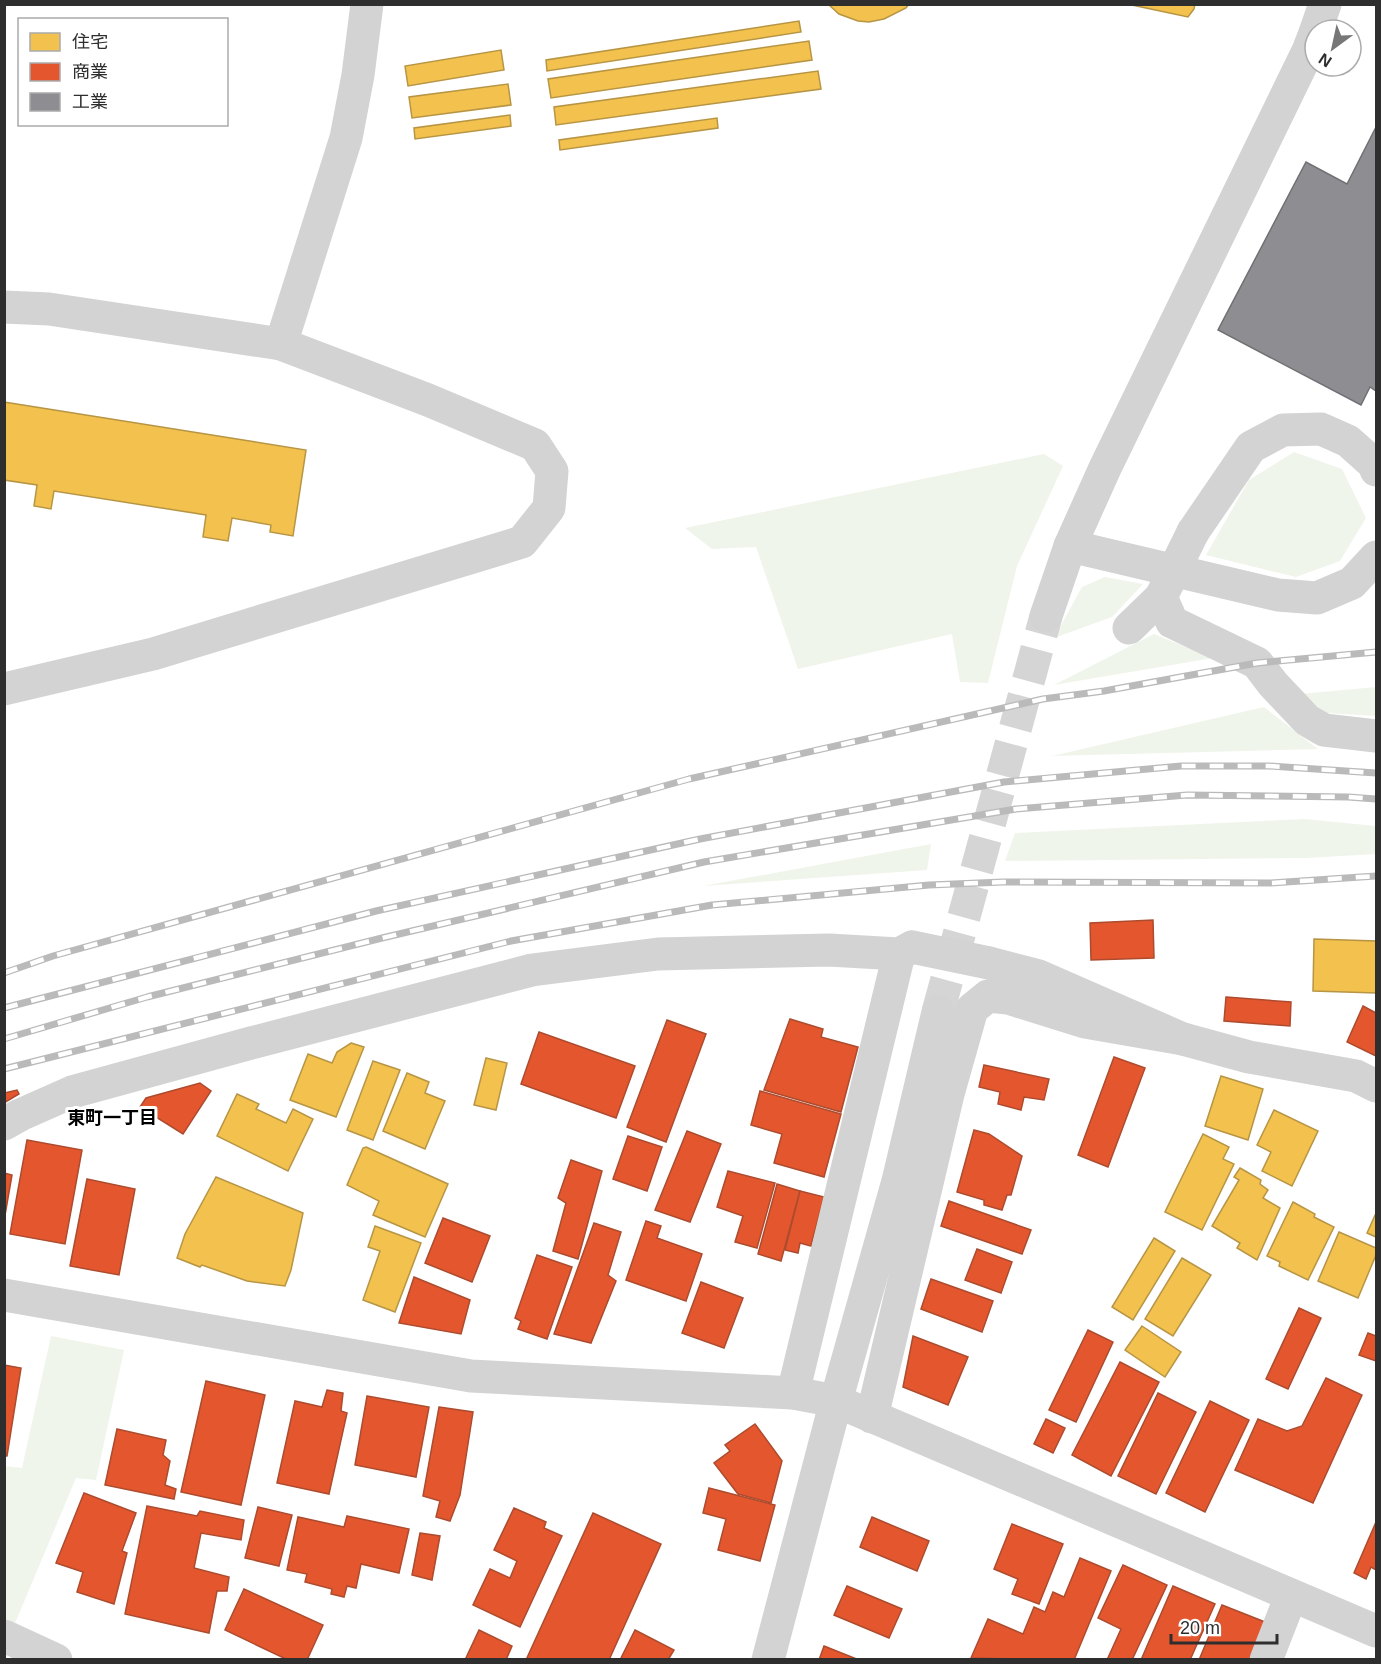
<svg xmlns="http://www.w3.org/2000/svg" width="1381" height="1664" viewBox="0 0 1381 1664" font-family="Arial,'Noto Sans JP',sans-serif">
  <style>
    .green { fill: #f0f5eb }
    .homes { fill: #f2c14e; stroke: #b79544; stroke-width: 1.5 }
    .shops { fill: #e4572e; stroke: #ad4b2e; stroke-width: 1.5 }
    .industry { fill: #8d8d92; stroke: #707074; stroke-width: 1.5 }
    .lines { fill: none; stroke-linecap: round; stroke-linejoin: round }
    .minor-tunnel { stroke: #d5d5d5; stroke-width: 33; stroke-dasharray: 33 16; stroke-linecap: butt }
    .minor { stroke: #d3d3d3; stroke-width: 33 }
    .rail-casing { stroke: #bababa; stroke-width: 7 }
    .rail { stroke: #fff; stroke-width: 4.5; stroke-dasharray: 14; stroke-linecap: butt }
    .minor-bridge { stroke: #d3d3d3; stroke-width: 33 }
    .labels { text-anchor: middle; stroke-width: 6; stroke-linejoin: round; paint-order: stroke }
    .neighbourhood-label { font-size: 18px; font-weight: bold; fill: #000; stroke: #fff }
  </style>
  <rect width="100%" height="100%" fill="#fff"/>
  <g class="green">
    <path d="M1294,452L1342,469L1366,518L1340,561L1296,577L1206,555L1249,480Z"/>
    <path d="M1044,454L1063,466L1017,566L988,683L960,682L952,634L798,669L756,547L712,549L685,528Z"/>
    <path d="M1105,577L1143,584L1112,617L1054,638L1082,587Z"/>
    <path d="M1154,634L1213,658L1054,685Z"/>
    <path d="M1376,687V716L1327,713L1300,694Z"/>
    <path d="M1264,707L1318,749L1052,756Z"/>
    <path d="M1304,819L1376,826V854L1306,858L1005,861L1015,833Z"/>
    <path d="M931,844L927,870L703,886Z"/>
    <path d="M51,1336L124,1350L96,1480L76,1478L13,1628L5,1624V1466L22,1468Z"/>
  </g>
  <g class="homes">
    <path d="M828,4H909L906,8L884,19L869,22L858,21L839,14Z"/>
    <path d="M1127,4H1195L1194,9L1188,17Z"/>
    <path d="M799,21L801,32L547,71L546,60Z"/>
    <path d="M809,41L812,60L551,98L548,79Z"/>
    <path d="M501,50L504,70L408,86L405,66Z"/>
    <path d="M818,71L821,89L556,125L554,107Z"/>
    <path d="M508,84L511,105L412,118L409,97Z"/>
    <path d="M510,115L511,126L415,139L414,128Z"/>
    <path d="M717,118L718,128L560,150L559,140Z"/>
    <path d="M4,402L306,450L293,536L270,532L271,525L232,518L228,541L203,537L206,515L54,491L51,509L34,506L37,485L4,480Z"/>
    <path d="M1314,939L1376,941V993L1313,991Z"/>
    <path d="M351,1043L364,1047L336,1117L290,1100L308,1054L332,1063L337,1052Z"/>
    <path d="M486,1058L507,1063L496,1110L474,1105Z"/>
    <path d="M373,1061L400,1070L373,1140L347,1130Z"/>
    <path d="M407,1073L429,1082L425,1093L445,1101L425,1149L383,1131Z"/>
    <path d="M1221,1076L1263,1089L1248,1140L1205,1126Z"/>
    <path d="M237,1094L259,1104L256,1109L286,1123L293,1109L313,1119L288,1171L217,1136Z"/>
    <path d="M1274,1110L1318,1131L1292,1186L1262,1171L1271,1152L1257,1145Z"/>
    <path d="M1203,1134L1229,1147L1223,1159L1234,1164L1202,1230L1165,1212Z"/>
    <path d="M366,1147L448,1184L425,1237L373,1215L379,1201L347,1185L363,1148Z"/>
    <path d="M1240,1168L1261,1180L1260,1184L1268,1190L1263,1198L1280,1208L1257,1260L1237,1248L1240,1243L1212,1226L1239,1180L1234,1177Z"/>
    <path d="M216,1177L303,1213L291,1270L285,1286L247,1281L202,1265L200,1267L177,1258L185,1234Z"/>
    <path d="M1293,1202L1315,1214L1314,1217L1334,1227L1308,1280L1279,1266L1280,1262L1267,1256Z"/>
    <path d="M1376,1213V1237L1367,1233Z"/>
    <path d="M375,1226L421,1243L395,1312L363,1300L380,1251L368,1247Z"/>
    <path d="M1339,1232L1376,1248V1255L1358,1298L1318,1281Z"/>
    <path d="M1154,1238L1175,1251L1133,1320L1112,1307Z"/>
    <path d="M1182,1258L1211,1275L1173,1336L1145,1319Z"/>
    <path d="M1142,1326L1181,1352L1165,1377L1125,1350Z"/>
  </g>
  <g class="shops">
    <path d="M1153,920L1154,958L1091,960L1090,923Z"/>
    <path d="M1226,997L1291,1002L1290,1026L1224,1021Z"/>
    <path d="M1363,1006L1376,1013V1056L1347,1042Z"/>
    <path d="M790,1019L823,1029L821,1037L858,1047L841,1112L764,1090Z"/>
    <path d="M667,1020L706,1034L666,1142L627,1127Z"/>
    <path d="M539,1032L635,1066L616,1118L521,1084Z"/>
    <path d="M1114,1057L1145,1068L1108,1167L1078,1155Z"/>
    <path d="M984,1065L1049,1079L1044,1100L1024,1097L1021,1110L998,1104L1000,1092L979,1087Z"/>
    <path d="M200,1083L211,1091L183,1134L140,1107L146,1098Z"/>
    <path d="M17,1090L19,1094L4,1103V1093Z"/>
    <path d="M760,1091L841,1114L824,1177L774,1163L782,1134L751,1125Z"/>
    <path d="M974,1130L989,1134L1022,1156L1011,1195H1007L1002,1210L984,1205V1200L957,1192Z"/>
    <path d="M687,1131L721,1144L690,1222L655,1210Z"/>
    <path d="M628,1136L662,1147L647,1191L613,1179Z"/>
    <path d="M27,1140L82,1150L65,1244L10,1234Z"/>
    <path d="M571,1160L602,1171L578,1259L553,1251L566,1203L558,1198Z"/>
    <path d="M728,1171L775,1183L757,1248L735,1242L743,1216L717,1207Z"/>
    <path d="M4,1173L12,1175L4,1221Z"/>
    <path d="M87,1179L135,1189L119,1275L70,1266Z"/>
    <path d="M777,1184L800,1191L781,1261L758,1254Z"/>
    <path d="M800,1191L824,1197L811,1246L800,1243L798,1253L785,1250Z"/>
    <path d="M949,1201L1031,1230L1022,1254L941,1226Z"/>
    <path d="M443,1218L490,1236L472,1282L425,1263Z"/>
    <path d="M646,1221L661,1226L657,1238L702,1254L686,1301L626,1280Z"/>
    <path d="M594,1223L621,1232L608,1275L616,1281L591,1343L554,1334Z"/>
    <path d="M977,1249L1012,1262L1001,1293L965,1280Z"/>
    <path d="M537,1255L572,1267L547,1339L518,1329L521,1321L515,1318Z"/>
    <path d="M414,1277L470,1300L461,1334L399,1323Z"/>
    <path d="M931,1279L993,1301L982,1332L921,1309Z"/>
    <path d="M701,1282L743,1298L724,1348L682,1333Z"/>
    <path d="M1299,1308L1321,1318L1288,1389L1266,1379Z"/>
    <path d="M1088,1330L1113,1342L1076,1422L1049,1410Z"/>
    <path d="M1368,1333L1376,1336V1361L1359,1355Z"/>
    <path d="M913,1336L968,1357L948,1405L903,1387Z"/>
    <path d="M1120,1362L1159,1382L1111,1476L1072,1455Z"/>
    <path d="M4,1365L21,1368L7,1456H4Z"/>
    <path d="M1326,1378L1362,1395L1313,1503L1235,1470L1258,1419L1287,1431L1302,1426Z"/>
    <path d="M206,1381L265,1395L241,1505L181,1492Z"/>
    <path d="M327,1390L343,1393L341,1411L347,1413L329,1494L277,1483L295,1401L322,1407Z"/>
    <path d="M1158,1393L1196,1412L1156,1494L1118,1476Z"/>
    <path d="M367,1396L429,1407L416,1477L355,1465Z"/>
    <path d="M1210,1401L1249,1420L1205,1512L1166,1493Z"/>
    <path d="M439,1407L473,1412L460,1495L450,1521L436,1517L440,1501L423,1496Z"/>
    <path d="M1046,1419L1065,1428L1053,1453L1034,1444Z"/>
    <path d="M755,1424L782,1461L771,1503L738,1494L714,1463L730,1451L725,1445Z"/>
    <path d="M117,1429L166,1440L163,1455L170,1461L165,1485L176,1489L174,1499L105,1485Z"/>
    <path d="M709,1488L775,1505L760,1561L718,1550L726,1519L703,1513Z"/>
    <path d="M84,1493L136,1513L122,1551L127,1553L114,1604L77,1592L83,1572L56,1563Z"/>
    <path d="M147,1506L197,1516L200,1511L244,1520L241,1540L201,1533L194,1568L229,1577L227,1591H217L209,1633L125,1614Z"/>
    <path d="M258,1507L292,1515L279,1566L245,1558Z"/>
    <path d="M514,1508L546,1522L544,1528L562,1536L520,1627L473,1605L490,1569L510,1578L517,1561L494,1550Z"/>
    <path d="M593,1513L661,1544L609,1660H526Z"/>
    <path d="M347,1516L409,1529L399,1573L361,1564L356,1588L347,1586L344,1597L331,1594L332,1589L305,1582L307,1574L287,1570L298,1517L344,1527Z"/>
    <path d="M872,1517L929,1541L917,1571L860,1547Z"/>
    <path d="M1376,1522V1570L1371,1567L1366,1579L1354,1573Z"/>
    <path d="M1012,1524L1063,1544L1039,1604L1012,1594L1018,1579L994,1569Z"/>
    <path d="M420,1533L440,1536L432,1580L412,1575Z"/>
    <path d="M1080,1558L1111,1571L1074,1660L971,1658L988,1619L1023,1634L1034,1607L1045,1612L1053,1592L1064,1597Z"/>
    <path d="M1123,1565L1167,1585L1132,1660H1107L1121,1629L1098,1618Z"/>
    <path d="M847,1586L902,1609L889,1638L834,1615Z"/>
    <path d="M1173,1586L1215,1604L1190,1660H1141Z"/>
    <path d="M244,1589L323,1625L307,1660H288L225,1630Z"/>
    <path d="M1222,1605L1265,1622L1249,1660H1199Z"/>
    <path d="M479,1630L512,1646L506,1660H465Z"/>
    <path d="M635,1630L674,1650L668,1660H620Z"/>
    <path d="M824,1646L859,1660H819Z"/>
  </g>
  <path class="industry" d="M1376,127V391L1370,387L1361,405L1218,330L1306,162L1347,184Z"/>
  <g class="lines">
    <path class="minor-tunnel" d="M938,1012L1046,616"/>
    <g class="minor">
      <path d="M1316,30L1325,4"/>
      <path d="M4,307L49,309L281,344L428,400L535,445L552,471L549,508L522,542L153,654L4,689"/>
      <path d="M281,344L346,138L358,75L367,4"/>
      <path d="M1193,532L1251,447L1283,430L1321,429L1348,441L1376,466V470"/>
      <path d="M1070,546L1278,595L1317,598L1352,583L1376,557"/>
      <path d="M1046,616L1070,546L1105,468L1308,51L1315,33"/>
      <path d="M1129,628L1161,597L1172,622L1257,663L1273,684L1307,720L1324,730L1376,736"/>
      <path d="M989,963L1039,976L1183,1039L1249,1057L1356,1076L1376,1086"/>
      <path d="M4,1124L20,1115L72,1092L251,1043L532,970L658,954L829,950L899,954L912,947"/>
      <path d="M4,1295L471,1376L793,1393L836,1401L1376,1631"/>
      <path d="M793,1393L899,954"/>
      <path d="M872,1417L948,1094L972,1009L988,996L1008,998L1085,1022L1183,1039"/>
      <path d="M4,1636L56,1660"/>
      <path d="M768,1660L836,1401L898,1181L938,1012"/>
      <path d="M1266,1660L1291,1596"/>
    </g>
    <g class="rail-casing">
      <g id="rail">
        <path d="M4,973L53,956L689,779L1043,699L1104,691L1257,663L1376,652"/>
        <path d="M4,1008L376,911L700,839L1004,782L1181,766H1269L1376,773"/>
        <path d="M4,1039L147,997L382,938L704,862L1016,809L1187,795L1348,797L1376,799"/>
        <path d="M4,1069L511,941L712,905L929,885L1003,882L1271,883L1376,876"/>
      </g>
    </g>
    <use href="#rail" class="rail"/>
    <g class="minor-bridge">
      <path d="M1161,597L1193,532"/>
      <path d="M912,947L989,963"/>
    </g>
  </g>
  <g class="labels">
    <g class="neighbourhood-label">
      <text x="112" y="1124">東町一丁目</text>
    </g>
  </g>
  <rect width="1381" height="1664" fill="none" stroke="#2e2e2e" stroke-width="12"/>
  <rect x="18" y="18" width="210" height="108" fill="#ffffff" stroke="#ababab" stroke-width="1.5"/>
  <rect x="30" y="33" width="30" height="18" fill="#f2c14e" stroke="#ababab" stroke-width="1.5"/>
  <text x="72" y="48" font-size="18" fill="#2e2e2e">住宅</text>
  <rect x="30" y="63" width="30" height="18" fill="#e4572e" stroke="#ababab" stroke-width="1.5"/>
  <text x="72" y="78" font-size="18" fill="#2e2e2e">商業</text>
  <rect x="30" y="93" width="30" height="18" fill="#8d8d92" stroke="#ababab" stroke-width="1.5"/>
  <text x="72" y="108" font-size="18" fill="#2e2e2e">工業</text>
  <g transform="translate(1333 48) rotate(213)"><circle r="28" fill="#ffffff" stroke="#ababab" stroke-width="1.5"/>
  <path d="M0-4.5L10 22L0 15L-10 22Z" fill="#777777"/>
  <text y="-9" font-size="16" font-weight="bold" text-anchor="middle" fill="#2e2e2e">N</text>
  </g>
  <path d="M1171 1634v9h106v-9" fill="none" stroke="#2e2e2e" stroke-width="3"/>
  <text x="1180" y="1634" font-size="18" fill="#2e2e2e" stroke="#ffffff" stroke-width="4.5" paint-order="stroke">20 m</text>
</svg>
